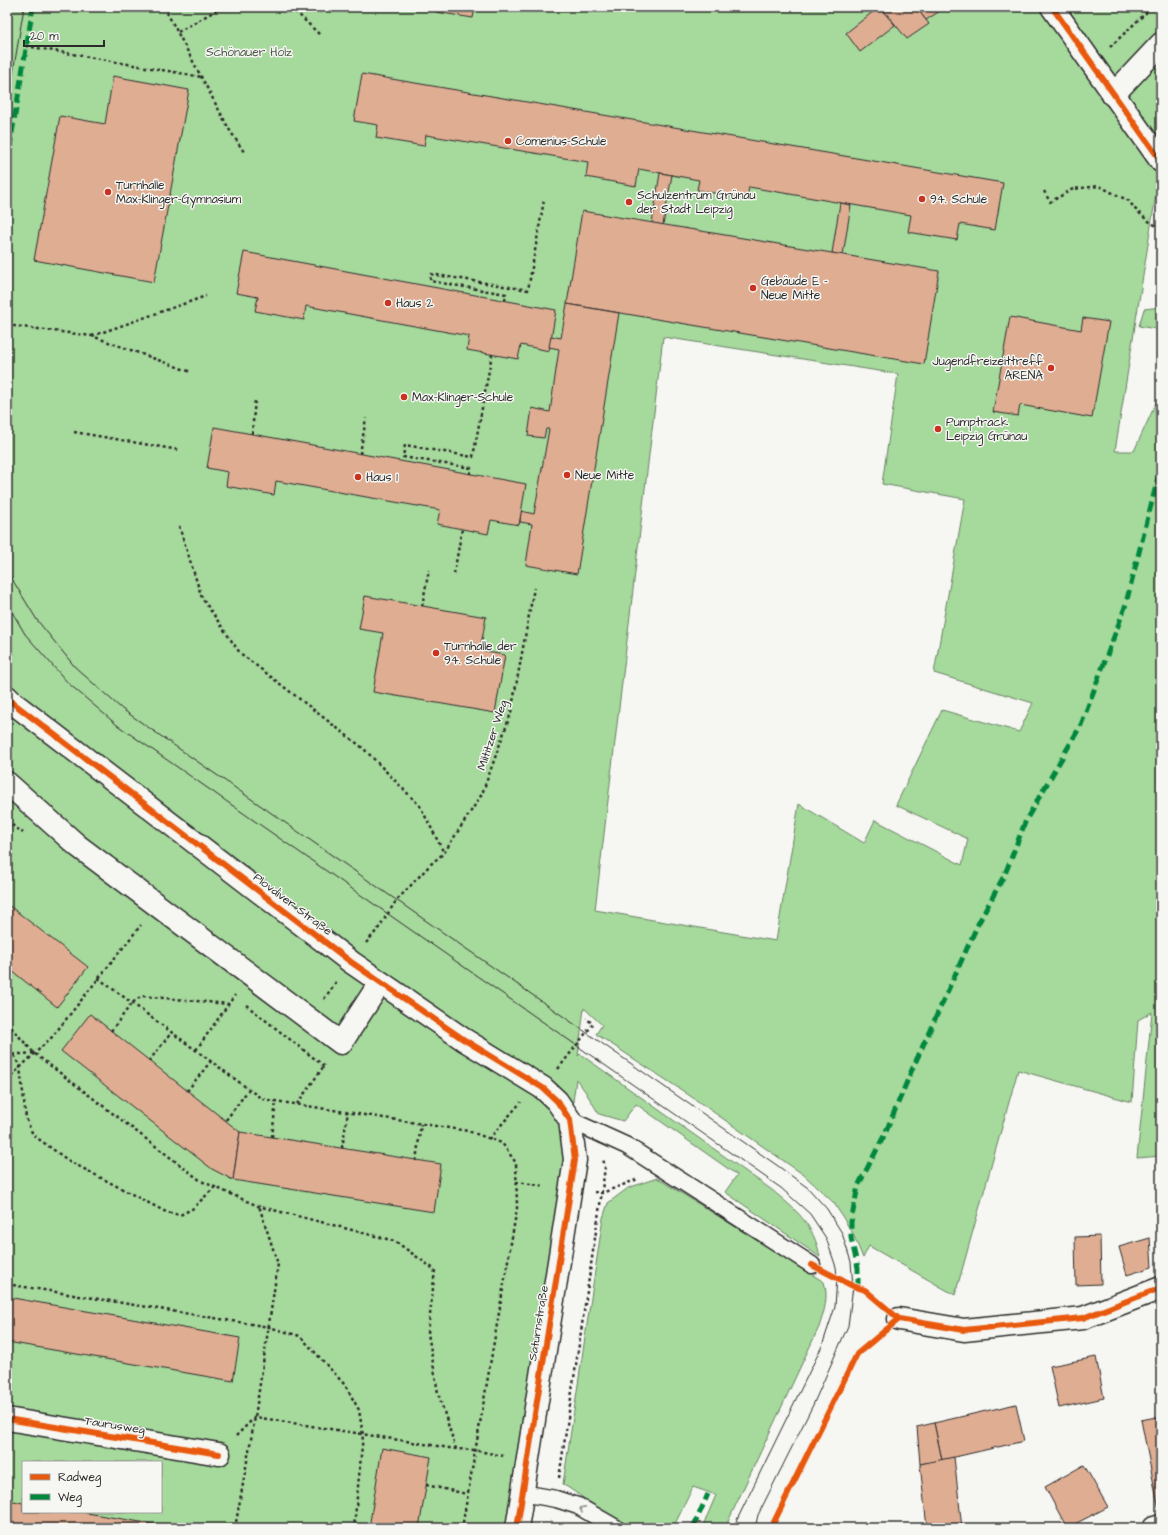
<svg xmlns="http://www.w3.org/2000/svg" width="1168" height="1535" viewBox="0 0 1168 1535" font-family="'Architects Daughter',sans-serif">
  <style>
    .green { fill: #a6d99c; stroke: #688264; fill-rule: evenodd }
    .building { fill: #dfad92; stroke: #2b2b2b }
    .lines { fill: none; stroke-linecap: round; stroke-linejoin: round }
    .service-casing { stroke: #2b2b2b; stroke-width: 19 }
    .minor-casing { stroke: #2b2b2b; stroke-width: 25 }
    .path { stroke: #2b2b2b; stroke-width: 2.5; stroke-dasharray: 3 3; stroke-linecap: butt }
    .service { stroke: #f6f6f2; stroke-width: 16 }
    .minor { stroke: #f6f6f2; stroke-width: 22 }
    .tram { stroke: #2b2b2b; stroke-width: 1 }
    .quiet { stroke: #00873e; stroke-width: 5; stroke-dasharray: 10 5; stroke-linecap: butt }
    .cycleway-casing { stroke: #f6f6f2; stroke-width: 8 }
    .cycleway { stroke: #e8590c; stroke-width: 6 }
    .oneway { stroke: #90908e }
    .poi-dot { fill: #c8321e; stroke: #f6f6f2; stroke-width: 1.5 }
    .labels { text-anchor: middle; stroke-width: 3; stroke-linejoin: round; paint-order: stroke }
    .park-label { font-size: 12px; fill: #4a5647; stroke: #f6f6f2 }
    .poi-label { font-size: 12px; fill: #2b2b2b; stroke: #f6f6f2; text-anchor: start }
    .street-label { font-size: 12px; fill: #2b2b2b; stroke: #f6f6f2 }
  </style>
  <rect width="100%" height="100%" fill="#f6f6f2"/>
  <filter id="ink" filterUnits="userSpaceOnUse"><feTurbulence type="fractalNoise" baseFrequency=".025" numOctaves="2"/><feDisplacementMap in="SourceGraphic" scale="8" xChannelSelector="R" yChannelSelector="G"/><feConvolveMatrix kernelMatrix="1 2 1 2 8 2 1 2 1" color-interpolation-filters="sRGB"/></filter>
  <g filter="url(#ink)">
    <g class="green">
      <path d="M7,7H1161V163L1115,451H1134L1161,392V1156L1137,1158L1152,1012L1138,1020L1132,1102L1018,1070L955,1295L869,1246L863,1258L853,1234L834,1203L804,1175L683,1091L596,1034L602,1025L584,1008L578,1056L580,1054L772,1190C796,1210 814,1224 820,1257L725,1192L737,1175L636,1104L623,1121L599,1114L585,1091L576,1079L517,1528H7ZM663,337L898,374L882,484L965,499L934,673L1033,703L1019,732L942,710L896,805L968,839L962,865L875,820L864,843L799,804L776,941L595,910ZM23,1462H161V1512H23Z"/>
      <path d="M1161,307V330L1139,326L1144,309Z"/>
      <path d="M657,1178L824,1282C829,1297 824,1312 819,1327L725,1528H702L716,1495L693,1487L673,1528H651L650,1525L642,1528H631L607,1514L563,1484L603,1218L608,1203L628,1188Z"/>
    </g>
    <g class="building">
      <path d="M437,7H475L473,18L436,12Z"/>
      <path d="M879,7L895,25L860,52L846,33Z"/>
      <path d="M881,7H916L929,24L907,39Z"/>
      <path d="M916,7H946L926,20Z"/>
      <path d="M362,74L1003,183L995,230L960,224L957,240L908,232L911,215L749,187L747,199L697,190L699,180L639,169L636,186L586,177L588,162L426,135L424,146L376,138L378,125L354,121Z"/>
      <path d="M113,76L189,90L154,282L34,260L60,116L105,124Z"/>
      <path d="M660,173L672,175L663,225L652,223Z"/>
      <path d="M840,203L851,205L843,255L832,253Z"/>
      <path d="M582,211L939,271L924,364L567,304Z"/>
      <path d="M244,252L556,310L549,351L521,345L518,359L467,350L469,336L306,306L304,320L255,311L258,297L236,293Z"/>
      <path d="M567,304L619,313L577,574L526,565L532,524L520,522L521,511L534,514L549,429H546L544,438L528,436L532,408L550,412L559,349L549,347L551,336L561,338Z"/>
      <path d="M1010,317L1081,330L1083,318L1109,322L1092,418L1020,405L1018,416L993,412Z"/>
      <path d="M214,427L526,484L519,525L491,520L488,534L437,524L440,510L276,481L274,495L226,486L228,472L207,468Z"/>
      <path d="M365,596L486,617L480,651L505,655L495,713L373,692L383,633L359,629Z"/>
      <path d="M7,904L88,967L57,1007L7,967Z"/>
      <path d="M90,1014L240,1132L233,1180L212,1169L61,1051Z"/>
      <path d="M240,1132L441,1164L434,1212L233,1180Z"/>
      <path d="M1100,1236L1101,1284L1076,1285L1075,1237Z"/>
      <path d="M1150,1238L1152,1267L1127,1275L1119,1247Z"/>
      <path d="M7,1297L240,1338L233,1381L7,1342Z"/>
      <path d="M1096,1357L1104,1398L1059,1408L1050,1366Z"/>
      <path d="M1016,1404L1024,1441L942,1460L934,1423Z"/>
      <path d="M1161,1416V1510H1159L1141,1420Z"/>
      <path d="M934,1423L942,1460L920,1464L917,1427Z"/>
      <path d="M382,1448L431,1457L419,1528H369Z"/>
      <path d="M954,1457L962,1528H927L920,1464Z"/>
      <path d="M1084,1465L1108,1507L1067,1528L1045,1487Z"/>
      <path d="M9,1500L23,1503V1512H81L176,1528H7Z"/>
    </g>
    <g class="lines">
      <g class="service-casing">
        <g id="service">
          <path d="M570,1120L627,1146L812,1265"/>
          <path d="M522,1493L556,1499L578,1506L616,1528"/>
        </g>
      </g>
      <g class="minor-casing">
        <g id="minor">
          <path d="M1052,7L1161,161"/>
          <path d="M1113,95L1161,44"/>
          <path d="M7,697L13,703L351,962L463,1039L543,1088L557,1101L570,1120L575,1160L517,1528"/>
          <path d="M7,783L78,846L341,1043L380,983"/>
          <path d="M899,1319L964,1330L1083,1318L1161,1288"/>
          <path d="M7,1419L219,1454"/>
          <path d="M1154,1528L1161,1526"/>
        </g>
      </g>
      <g class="path">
        <path d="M164,7L229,129L244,152"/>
        <path d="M291,7L321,36"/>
        <path d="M178,32L222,7"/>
        <path d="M26,46L202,77"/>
        <path d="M1110,47L1152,7"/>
        <path d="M1044,191L1050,202L1073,189L1099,186L1129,201L1135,209L1147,220L1161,229"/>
        <path d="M505,300L506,294L430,281L431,274L528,290L544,200"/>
        <path d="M7,325L92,336L191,372"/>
        <path d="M92,336L206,296"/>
        <path d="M74,432L179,450"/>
        <path d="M252,434L255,399"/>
        <path d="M360,454L366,418"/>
        <path d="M470,474L471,468L403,457L405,445L473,457L492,354"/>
        <path d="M179,526L202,598L240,653L363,748L420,806L444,853"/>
        <path d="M454,574L462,529"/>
        <path d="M422,606L429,570"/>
        <path d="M7,821L23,833"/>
        <path d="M366,943L378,929L396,901L431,864L444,853L482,794L511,713L534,588"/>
        <path d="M98,978L262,1099L468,1131L502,1143L516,1163L517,1208L462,1528"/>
        <path d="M324,999L336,982"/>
        <path d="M246,1005L324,1066"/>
        <path d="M7,1023L34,1053L201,1181L258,1206L395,1241L435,1270L428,1333L438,1393L456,1449"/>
        <path d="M111,1031L132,1003L142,996L229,1004"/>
        <path d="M196,1050L235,995"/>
        <path d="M7,1055L34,1053"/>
        <path d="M14,1055L20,1067L26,1118L33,1135L69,1161L166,1212L180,1215L192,1209L215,1187"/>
        <path d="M149,1061L172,1032"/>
        <path d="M558,1069L593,1024L586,1018"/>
        <path d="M7,1080L52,1037L141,925"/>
        <path d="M187,1091L211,1061"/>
        <path d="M297,1104L324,1066"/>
        <path d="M226,1120L249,1089"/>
        <path d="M272,1137L276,1101"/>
        <path d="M489,1139L521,1102"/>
        <path d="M342,1148L348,1112"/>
        <path d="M416,1161L421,1124"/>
        <path d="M516,1182L545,1186"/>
        <path d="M594,1192L602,1193L638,1179"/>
        <path d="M7,1284L269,1327L300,1336L345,1385L359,1410L363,1435L354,1528"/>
        <path d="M236,1436L255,1417L456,1449L474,1450L503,1456"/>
        <path d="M559,1478L601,1198L605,1167L603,1159"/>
        <path d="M426,1485L467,1494"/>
        <path d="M235,1528L255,1417L278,1264L259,1206"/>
        <path d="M551,1528L552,1521"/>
      </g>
      <use href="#service" class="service"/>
      <use href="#minor" class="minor"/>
      <g class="tram">
        <path d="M7,9V7"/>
        <path d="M7,109L24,7"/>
        <path d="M7,571L37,620L75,667L122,709L778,1166L808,1188L827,1209L842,1233L851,1262L853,1286L848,1326L813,1405L758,1515L755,1528"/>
        <path d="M7,603L25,634L68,683L117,725L781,1188L810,1214L826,1238L836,1267L837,1277L835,1307L822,1346L733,1528"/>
      </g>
      <g class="quiet">
        <path d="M7,163L33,7"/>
        <path d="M858,1288V1268L851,1238V1222L858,1186L885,1134L911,1072L978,924L1005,874L1026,820L1081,725L1125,607L1161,466"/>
        <path d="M693,1528L708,1494"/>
      </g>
      <g class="cycleway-casing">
        <g id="cycleway">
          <path d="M1052,7L1161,161"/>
          <path d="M7,697L13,703L351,962L463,1039L543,1088L557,1101L570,1120L575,1160L517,1528"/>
          <path d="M812,1265L853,1286L865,1290L899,1319"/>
          <path d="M899,1319L964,1330L1083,1318L1158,1289"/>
          <path d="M7,1419L219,1454"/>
          <path d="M771,1528L857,1354L899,1319"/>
        </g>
      </g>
      <use href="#cycleway" class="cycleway"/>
    </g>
    <defs><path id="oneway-chevron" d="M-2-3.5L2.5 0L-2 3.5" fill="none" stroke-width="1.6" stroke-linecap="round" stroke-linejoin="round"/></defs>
    <use class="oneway" href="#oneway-chevron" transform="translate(582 1509) rotate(-152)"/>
  </g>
  <g class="poi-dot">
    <circle cx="508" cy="141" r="4"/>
    <circle cx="108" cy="192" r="4"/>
    <circle cx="922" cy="199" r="4"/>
    <circle cx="629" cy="202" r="4"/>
    <circle cx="753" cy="288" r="4"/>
    <circle cx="388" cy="303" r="4"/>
    <circle cx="1051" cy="368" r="4"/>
    <circle cx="404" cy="397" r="4"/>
    <circle cx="938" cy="429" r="4"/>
    <circle cx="567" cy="475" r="4"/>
    <circle cx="358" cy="477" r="4"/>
    <circle cx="436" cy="653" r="4"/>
  </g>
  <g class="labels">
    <g class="park-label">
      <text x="249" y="56">Schönauer Holz</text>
    </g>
    <g class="poi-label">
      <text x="516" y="145">Comenius-Schule</text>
      <text x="116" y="189">Turnhalle<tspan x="116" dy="14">Max-Klinger-Gymnasium</tspan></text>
      <text x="637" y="199">Schulzentrum Grünau<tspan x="637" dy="14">der Stadt Leipzig</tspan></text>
      <text x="930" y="203">94. Schule</text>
      <text x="761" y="285">Gebäude E -<tspan x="761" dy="14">Neue Mitte</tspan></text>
      <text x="396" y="307">Haus 2</text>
      <text x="1043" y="365" text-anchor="end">Jugendfreizeittreff<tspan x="1043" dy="14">ARENA</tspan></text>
      <text x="412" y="401">Max-Klinger-Schule</text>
      <text x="946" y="426">Pumptrack<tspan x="946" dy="14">Leipzig Grünau</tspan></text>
      <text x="575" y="479">Neue Mitte</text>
      <text x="366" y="481">Haus 1</text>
      <text x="444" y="650">Turnhalle der<tspan x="444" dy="14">94. Schule</tspan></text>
    </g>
    <g class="street-label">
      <text transform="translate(492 735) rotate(-72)" y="4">Miltitzer Weg</text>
      <text transform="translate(293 904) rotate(37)" y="4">Plovdiver Straße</text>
      <text transform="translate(538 1323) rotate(-81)" y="4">Saturnstraße</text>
      <text transform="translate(115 1425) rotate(9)" y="4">Taurusweg</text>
    </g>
  </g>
  <rect width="1168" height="1535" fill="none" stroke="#f6f6f2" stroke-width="24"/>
  <rect x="12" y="12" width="1144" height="1511" fill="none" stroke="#2b2b2b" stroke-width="1.5" filter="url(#ink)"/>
  <rect x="22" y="1461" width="140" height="52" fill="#f6f6f2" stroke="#a5a5a2"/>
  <rect x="30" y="1474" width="20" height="6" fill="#e8590c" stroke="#a5a5a2"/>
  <text x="58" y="1481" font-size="12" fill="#2b2b2b">Radweg</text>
  <rect x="30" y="1494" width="20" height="6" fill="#00873e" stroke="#a5a5a2"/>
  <text x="58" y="1501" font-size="12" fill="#2b2b2b">Weg</text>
  <path d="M24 40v6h80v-6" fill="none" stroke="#2b2b2b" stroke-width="2"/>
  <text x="30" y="40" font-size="12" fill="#2b2b2b" stroke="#f6f6f2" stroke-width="3" paint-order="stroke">20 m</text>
</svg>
